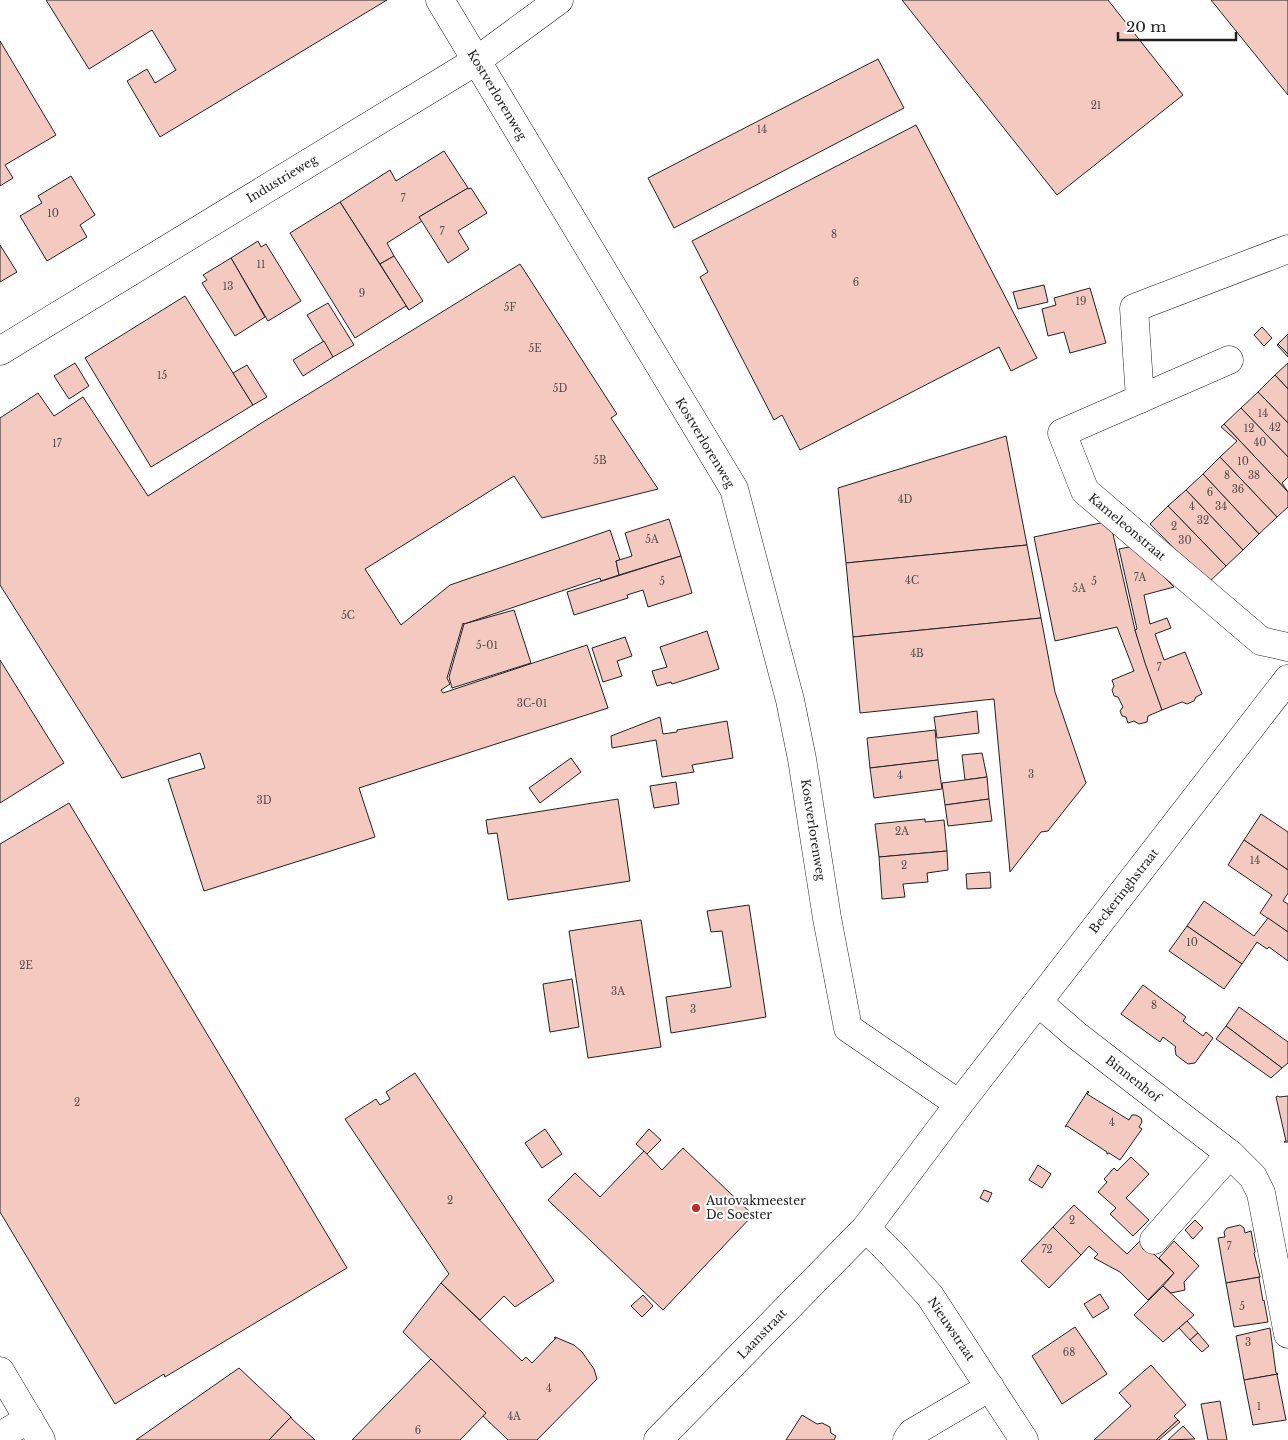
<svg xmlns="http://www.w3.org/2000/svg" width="1288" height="1440" viewBox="0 0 1288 1440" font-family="'Libre Baskerville',serif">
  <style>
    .building { fill: #f3c9c0; stroke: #222 }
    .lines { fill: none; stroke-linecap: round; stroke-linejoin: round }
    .minor-casing { stroke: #222; stroke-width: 29 }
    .minor { stroke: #fff; stroke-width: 28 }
    .poi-dot { fill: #c62828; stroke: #fff; stroke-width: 2 }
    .labels { text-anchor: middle; stroke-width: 4; stroke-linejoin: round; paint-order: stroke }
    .number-label { font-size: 10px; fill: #564c4a }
    .street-label { font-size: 12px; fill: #222; stroke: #fff }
    .poi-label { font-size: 12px; fill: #222; stroke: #fff; text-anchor: start }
  </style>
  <rect width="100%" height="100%" fill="#fff"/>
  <g class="building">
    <path d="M46,0H387L160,137L127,81L147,69L155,83L176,70L152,30L89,69Z"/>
    <path d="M902,0H1108L1183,95L1057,195Z"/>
    <path d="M1211,0H1288V95L1270,73Z"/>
    <path d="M0,41L56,135L5,165L13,178L0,186Z"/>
    <path d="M878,59L904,108L674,228L648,178Z"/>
    <path d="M916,125L1037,358L1011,371L999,347L800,450L782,415L774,420L700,277L708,272L692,241Z"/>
    <path d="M444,151L468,188L419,217L422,221L387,243L394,256L380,264L340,202L390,170L396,181Z"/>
    <path d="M71,176L95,215L80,225L87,237L47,261L20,216L42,203L38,196Z"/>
    <path d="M468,188V189L471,188L487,213L458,231L469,249L448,263L419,217Z"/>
    <path d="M340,202L409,310L406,306L355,338L290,233Z"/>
    <path d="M258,241L261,247L266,244L301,301L268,321L231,258Z"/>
    <path d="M0,245L17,272L0,282Z"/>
    <path d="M394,256L423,301L409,310L380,264Z"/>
    <path d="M231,258L265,317L235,336L202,283L207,280L203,275Z"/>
    <path d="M520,264L617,414L611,418L658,489L542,518L514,476L365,569L401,625L450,585L610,530L620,560L616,561L619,575L601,581L600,578L464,624L463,623L447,678L450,684L441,690L443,693L587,645L608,708L359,788L375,837L204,891L168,779L205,768L200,753L122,778L0,585V418L38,393L54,416L83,397L148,496L263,422Z"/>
    <path d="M1044,285L1048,302L1018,309L1013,292Z"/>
    <path d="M1090,288L1106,343L1070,353L1064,332L1048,336L1042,309L1056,305L1054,298Z"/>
    <path d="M185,296L253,405L151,467L85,358Z"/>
    <path d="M328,303L354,345L333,357L307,315Z"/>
    <path d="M1262,327L1272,338L1264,346L1254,335Z"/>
    <path d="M1288,334V354L1278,344Z"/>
    <path d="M324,341L333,357L303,376L293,360Z"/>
    <path d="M1278,344L1288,354V357L1277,345Z"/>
    <path d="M75,363L89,386L69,399L54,376Z"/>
    <path d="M1288,363V389L1275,375Z"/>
    <path d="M247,365L267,397L253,405L233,373Z"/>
    <path d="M1275,375L1288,389V423L1258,392Z"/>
    <path d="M1258,392L1288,423V457L1241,408Z"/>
    <path d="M1241,408L1288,457V477L1282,483L1288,492L1224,424Z"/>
    <path d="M1224,424L1288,492V507L1277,517L1220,457L1237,441L1221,427Z"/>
    <path d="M1006,436L1027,545L846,563L838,488Z"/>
    <path d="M1220,457L1277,517L1259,534L1203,474Z"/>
    <path d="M1203,474L1259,534L1243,550L1186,490Z"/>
    <path d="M1186,490L1243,550L1226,566L1168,506Z"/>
    <path d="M1168,506L1226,566L1208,583L1150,524Z"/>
    <path d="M669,519L681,556L619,575L616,561L632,556L625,533Z"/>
    <path d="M1110,521L1135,630L1162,710L1148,716L1147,722L1139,724L1134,721L1128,723L1126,717L1122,716L1120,711L1123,707L1118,697L1114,696L1112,690L1114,686L1112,680L1134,671L1117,627L1055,641L1034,537Z"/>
    <path d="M1027,545L1041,618L853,637L846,563Z"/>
    <path d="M1134,546L1174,587L1144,595L1150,624L1167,618L1171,628L1155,634L1164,660L1185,652L1202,694L1196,697L1194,701L1187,704L1182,702L1162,710L1145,663L1135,630L1137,629L1119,549Z"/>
    <path d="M681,556L692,593L648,607L643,590L627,595L628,598L574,615L567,592Z"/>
    <path d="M514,610L531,663L452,688L449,677L464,624Z"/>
    <path d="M1041,618L1055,692L1086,783L1048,831L1041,832L1010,872L994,699L860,713L853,637Z"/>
    <path d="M707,631L719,669L672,684L671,682L657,686L652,671L667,667L660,647Z"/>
    <path d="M625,637L632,656L617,661L622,676L603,682L592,648Z"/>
    <path d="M0,660L64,763L0,803Z"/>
    <path d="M977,711L979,733L937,738L934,717Z"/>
    <path d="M660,717L663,734L677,732V730L727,721L733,758L692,765L694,772L662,777L656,740L612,748L611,736Z"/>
    <path d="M935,730L938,760L870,768L867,738Z"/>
    <path d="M982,753L987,777L965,780L962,755Z"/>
    <path d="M571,758L581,772L540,803L529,788Z"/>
    <path d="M938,760L942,789L874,798L870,768Z"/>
    <path d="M987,777L989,799L945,805L942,783Z"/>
    <path d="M676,782L679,804L654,808L650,786Z"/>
    <path d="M618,799L630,881L508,900L497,833L488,834L486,820Z"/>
    <path d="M989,799L992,821L948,826L945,805Z"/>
    <path d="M69,803L347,1268L165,1377L164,1374L115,1404L0,1212V844Z"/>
    <path d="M1261,814L1288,832V870L1244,840Z"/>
    <path d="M925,819V822L944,820L947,851L879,857L875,824Z"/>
    <path d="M1244,840L1288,870V893L1283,901L1288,904V932L1260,913L1272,895L1228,865Z"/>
    <path d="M947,851L948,870L927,873L928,882L903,884L905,897L882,899L879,857Z"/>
    <path d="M990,872L991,888L967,889L966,874Z"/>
    <path d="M1204,901L1254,936L1268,918L1288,932V961L1269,947L1267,949L1257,942L1242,964L1187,926Z"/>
    <path d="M749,905L766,1017L671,1033L666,997L731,987L722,931L711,932L707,911Z"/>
    <path d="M641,920L661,1047L588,1058L569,931Z"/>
    <path d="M1187,926L1242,964L1224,989L1169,951Z"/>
    <path d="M572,979L579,1027L550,1032L543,984Z"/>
    <path d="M1143,985L1186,1017L1183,1021L1203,1036L1206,1032L1213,1038L1195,1063L1188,1064L1176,1055L1175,1048L1176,1047L1163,1037L1160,1042L1121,1014Z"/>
    <path d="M1239,1007L1288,1042V1063L1282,1068L1226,1026Z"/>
    <path d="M1226,1026L1282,1068L1271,1078L1216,1039Z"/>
    <path d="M415,1073L554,1281L515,1307L504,1296L480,1320L441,1283L449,1274L345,1119L376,1099L380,1105L390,1099L386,1092Z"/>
    <path d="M1088,1091L1089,1092L1087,1094L1129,1120L1132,1115H1136L1141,1118L1142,1122L1139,1127L1142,1129L1120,1160L1109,1153L1107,1154V1152L1067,1126L1065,1127Z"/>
    <path d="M1278,1096L1279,1097L1288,1096V1142H1284L1286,1141L1276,1097Z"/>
    <path d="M545,1129L562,1154L542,1168L525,1143Z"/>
    <path d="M649,1129L661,1140L647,1154L636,1144Z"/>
    <path d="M683,1148L753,1215L663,1310L548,1200L575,1173L600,1197L644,1151L662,1170Z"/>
    <path d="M1131,1157L1149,1174L1126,1198L1149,1220L1133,1236L1110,1214L1116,1208L1098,1192L1107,1182L1104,1179L1114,1168L1117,1171Z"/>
    <path d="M1038,1165L1051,1174L1042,1188L1029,1180Z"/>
    <path d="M984,1190L992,1193L988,1202L980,1198Z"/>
    <path d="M1074,1205L1127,1254L1140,1241L1174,1273L1148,1300L1120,1272L1094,1258L1098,1254L1089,1246L1081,1255L1053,1227Z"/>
    <path d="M1195,1220L1203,1228L1193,1239L1185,1230Z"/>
    <path d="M1240,1225L1244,1228L1245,1233L1251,1231L1255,1252L1254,1253L1260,1277L1226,1283L1218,1238L1225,1237L1224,1232L1227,1228Z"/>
    <path d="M1053,1227L1081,1255L1049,1288L1021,1261Z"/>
    <path d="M1174,1241L1199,1266L1184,1282L1185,1290L1171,1293L1163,1286L1174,1273L1159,1258Z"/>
    <path d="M1260,1277L1259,1278L1263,1301L1264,1300L1268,1322L1234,1327L1226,1283Z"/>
    <path d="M441,1283L522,1361L526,1357L532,1363L556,1338H554L555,1337L574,1345L582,1352L594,1369L597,1379L537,1440H508L483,1416L486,1413L403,1332Z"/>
    <path d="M1163,1286L1194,1315L1163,1342L1134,1315Z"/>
    <path d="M1100,1294L1109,1308L1093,1318L1084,1304Z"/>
    <path d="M643,1295L653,1306L642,1317L631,1306Z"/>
    <path d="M1187,1321L1198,1333L1190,1340L1179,1328Z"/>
    <path d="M1075,1327L1107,1374L1062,1404L1032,1356Z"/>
    <path d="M1270,1328L1276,1373L1278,1374L1244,1380L1236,1336Z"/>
    <path d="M1198,1333L1209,1346L1202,1352L1190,1340Z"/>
    <path d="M431,1359L486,1413L460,1440H352Z"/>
    <path d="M1151,1365L1186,1405L1174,1416L1178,1420L1156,1440H1094L1131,1406L1119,1393Z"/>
    <path d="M239,1368L291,1417L269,1440H136Z"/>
    <path d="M1278,1374L1277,1375L1286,1420L1253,1425L1244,1380Z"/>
    <path d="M1220,1401L1227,1440H1208L1201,1404Z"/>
    <path d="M802,1415L817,1424L822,1423L830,1427L831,1433L836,1436L834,1440H786Z"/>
    <path d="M291,1417L292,1419L315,1440H269Z"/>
    <path d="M1178,1420L1180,1422L1159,1440H1156Z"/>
    <path d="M1183,1426L1195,1439L1168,1440Z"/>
  </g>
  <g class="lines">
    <g class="minor-casing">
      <g id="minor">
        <path d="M440,0L734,489L790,700L802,759L827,918L848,1028L959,1104"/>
        <path d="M0,351L476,61L559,0"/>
        <path d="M1229,360L1062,433L1085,491L1261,641L1288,647"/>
        <path d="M1140,399L1134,308L1288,249"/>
        <path d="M1038,1002L1076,1035L1230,1154L1253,1177L1261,1193L1288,1334"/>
        <path d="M866,1228L893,1255L930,1296L1024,1440"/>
        <path d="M1154,1240L1230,1154"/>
        <path d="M0,1371L41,1440"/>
        <path d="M0,1436L29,1419"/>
        <path d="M658,1440L866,1228L959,1104L1288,679"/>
        <path d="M907,1440L912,1433L990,1387"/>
      </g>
    </g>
    <use href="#minor" class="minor"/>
  </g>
  <circle class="poi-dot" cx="696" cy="1208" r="5"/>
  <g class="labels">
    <g class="number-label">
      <text x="1096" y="109">21</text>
      <text x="762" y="133">14</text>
      <text x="403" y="202">7</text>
      <text x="53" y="217">10</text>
      <text x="442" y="235">7</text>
      <text x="834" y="238">8</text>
      <text x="261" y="268">11</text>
      <text x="856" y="286">6</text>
      <text x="228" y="290">13</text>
      <text x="362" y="297">9</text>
      <text x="1081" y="305">19</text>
      <text x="510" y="311">5F</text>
      <text x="535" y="352">5E</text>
      <text x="162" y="379">15</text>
      <text x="560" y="392">5D</text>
      <text x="1263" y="417">14</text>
      <text x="1275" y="431">42</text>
      <text x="1249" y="432">12</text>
      <text x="1260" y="446">40</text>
      <text x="57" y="447">17</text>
      <text x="600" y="464">5B</text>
      <text x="1243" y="465">10</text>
      <text x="1227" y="479">8</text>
      <text x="1254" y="479">38</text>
      <text x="1238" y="493">36</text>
      <text x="1210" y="496">6</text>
      <text x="905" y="503">4D</text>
      <text x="1192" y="510">4</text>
      <text x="1221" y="510">34</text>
      <text x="1203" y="524">32</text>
      <text x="1174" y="530">2</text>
      <text x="652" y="543">5A</text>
      <text x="1185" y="544">30</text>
      <text x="1140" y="581">7A</text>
      <text x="912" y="584">4C</text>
      <text x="662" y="585">5</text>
      <text x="1094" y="585">5</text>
      <text x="1079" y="592">5A</text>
      <text x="348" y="619">5C</text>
      <text x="487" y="649">5-01</text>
      <text x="917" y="657">4B</text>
      <text x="1159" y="671">7</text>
      <text x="532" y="707">3C-01</text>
      <text x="1031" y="778">3</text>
      <text x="900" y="779">4</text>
      <text x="264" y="804">3D</text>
      <text x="902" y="835">2A</text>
      <text x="1255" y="864">14</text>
      <text x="904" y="869">2</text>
      <text x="1192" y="946">10</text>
      <text x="26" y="969">2E</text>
      <text x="618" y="995">3A</text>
      <text x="1154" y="1009">8</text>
      <text x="693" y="1013">3</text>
      <text x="77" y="1106">2</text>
      <text x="1112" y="1126">4</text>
      <text x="450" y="1204">2</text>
      <text x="1072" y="1224">2</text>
      <text x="1229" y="1250">7</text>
      <text x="1047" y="1253">72</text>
      <text x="1242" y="1310">5</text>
      <text x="1248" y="1346">3</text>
      <text x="1069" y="1356">68</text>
      <text x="549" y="1392">4</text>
      <text x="1259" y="1410">1</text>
      <text x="514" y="1420">4A</text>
      <text x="418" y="1434">6</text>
    </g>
    <g class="street-label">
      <text transform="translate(497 95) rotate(59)" y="4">Kostverlorenweg</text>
      <text transform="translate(282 179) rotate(-31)" y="4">Industrieweg</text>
      <text transform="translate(705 443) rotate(59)" y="4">Kostverlorenweg</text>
      <text transform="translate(1127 527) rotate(40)" y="4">Kameleonstraat</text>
      <text transform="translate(813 830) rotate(81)" y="4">Kostverlorenweg</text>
      <text transform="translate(1124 891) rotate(-52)" y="4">Beckeringhstraat</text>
      <text transform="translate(1133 1079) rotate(38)" y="4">Binnenhof</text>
      <text transform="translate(951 1329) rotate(56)" y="4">Nieuwstraat</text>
      <text transform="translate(762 1334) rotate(-46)" y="4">Laanstraat</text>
    </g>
    <g class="poi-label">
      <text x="706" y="1205">Autovakmeester<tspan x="706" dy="14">De Soester</tspan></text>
    </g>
  </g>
  <path d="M1118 32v8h118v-8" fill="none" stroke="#222222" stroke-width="2.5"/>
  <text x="1126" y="32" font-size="15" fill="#222222" stroke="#ffffff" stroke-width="4" paint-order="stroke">20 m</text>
</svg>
